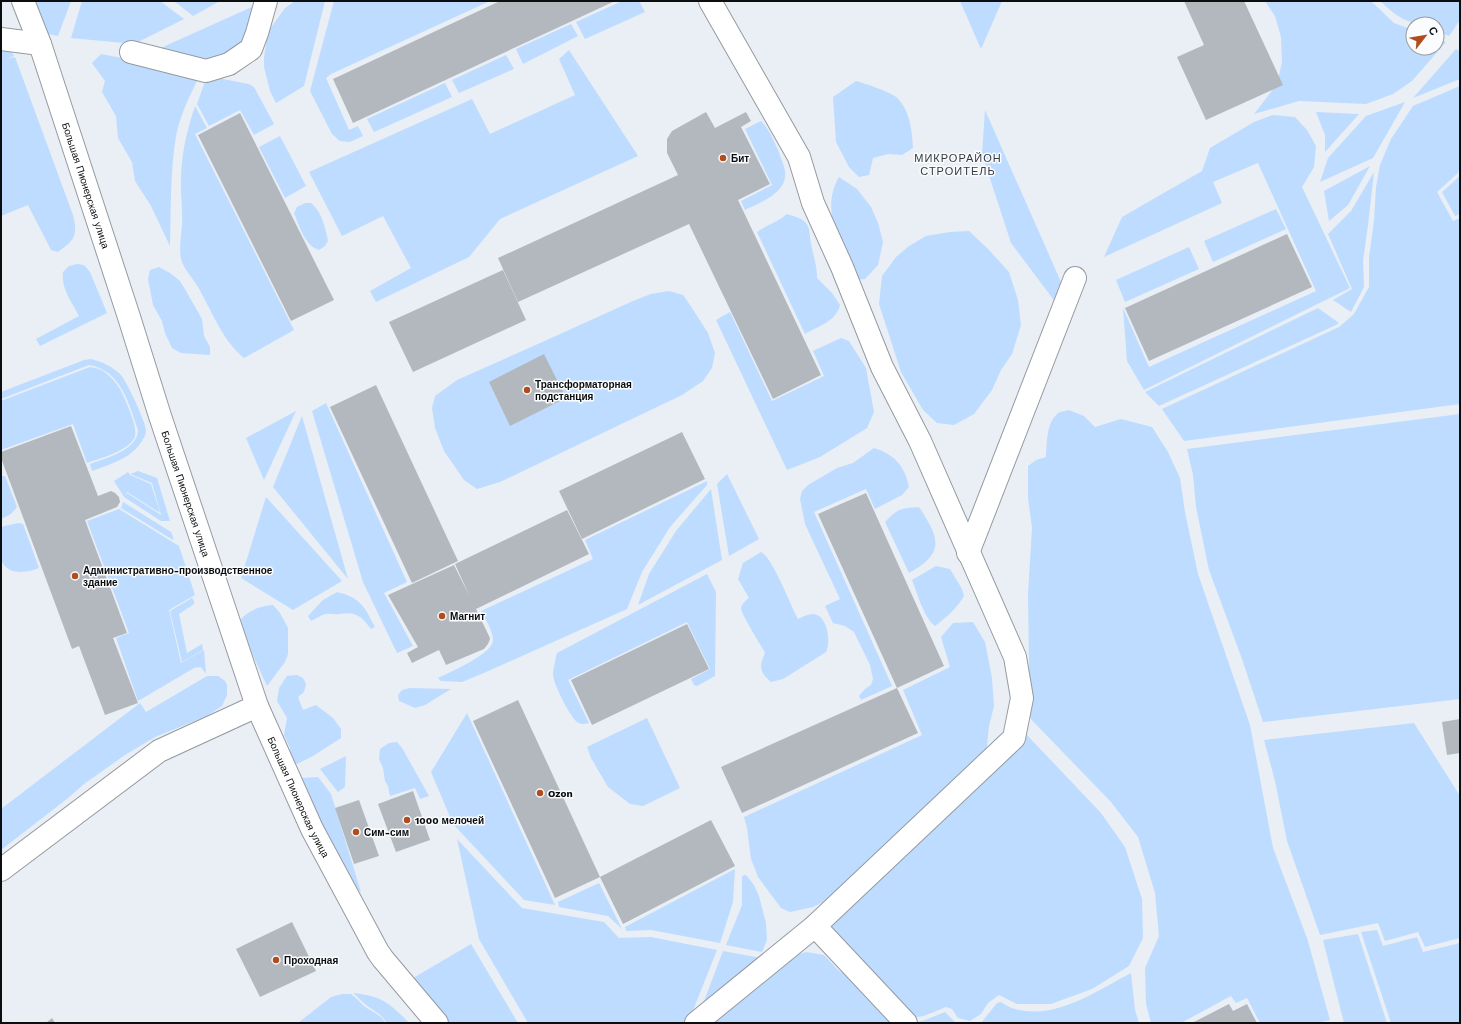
<svg xmlns="http://www.w3.org/2000/svg" width="1461" height="1024" viewBox="0 0 1461 1024" font-family="'Work Sans',sans-serif">
  <style>
    .green { fill: #bedcff }
    .building { fill: #b3b8be }
    .lines { fill: none; stroke-linecap: round; stroke-linejoin: round }
    .minor-casing { stroke: #959aa0; stroke-width: 24 }
    .minor { stroke: #fff; stroke-width: 22 }
    .poi-dot { fill: #b14d1c; stroke: #fafcfe; stroke-width: 1.5 }
    .labels { text-anchor: middle; stroke-width: 3; stroke-linejoin: round; paint-order: stroke }
    .poi-label { font-size: 10px; font-weight: bold; fill: #0b0d0f; stroke: #fafcfe; text-anchor: start }
    .street-label { font-size: 10px; fill: #0b0d0f; stroke: #fafcfe }
    .neighbourhood-label { font-size: 11px; letter-spacing: 1px; fill: #353a3f; stroke: #fafcfe }
  </style>
  <rect width="100%" height="100%" fill="#e9eff5"/>
  <g class="green">
    <path d="M31,1H71L58,36L43,33Z"/>
    <path d="M82,1H160L184,19L134,44L71,38Z"/>
    <path d="M174,1H220L193,16Z"/>
    <path d="M295,1H325L304,86L276,103L270,91L264,67V57L266,45L267,33L285,8Z"/>
    <path d="M334,1H490L331,74L326,78L349,130L358,126L363,136L350,142L340,141L332,134L310,91Z"/>
    <path d="M622,1H639L645,12L585,39L576,22Z"/>
    <path d="M960,1H1002L981,49Z"/>
    <path d="M1265,1H1371L1394,23L1413,30V48H1437V39L1446,42L1412,81L1393,94L1366,104L1299,101L1254,114L1277,84L1282,62L1281,37L1275,16Z"/>
    <path d="M1380,1H1460V20L1449,36L1437,31V24C1407,24 1402,21 1380,1Z"/>
    <path d="M254,6L253,21L240,47L213,63L154,51Z"/>
    <path d="M571,24L578,36L523,64L516,49Z"/>
    <path d="M1,43H7L14,56L6,59L15,57L73,215C78,235 75,240 58,252L51,250L28,205L1,216Z"/>
    <path d="M1456,49L1460,51V79L1413,98Z"/>
    <path d="M569,50L638,156L500,219L469,257L376,302L370,291L411,268L383,216L342,236L309,172L472,99L490,134L575,95L559,59Z"/>
    <path d="M101,54L201,73C191,93 180,114 176,136C170,172 171,210 170,246L151,206L135,181L132,162L118,138L116,116L102,92L105,81L92,63Z"/>
    <path d="M506,55L514,69L459,93L452,80Z"/>
    <path d="M207,76L249,84L254,87L274,124L254,135L240,110L209,126L197,104Z"/>
    <path d="M856,81C866,84 888,91 896,97C910,109 912,131 913,148L902,155L888,154L873,158L869,175L859,177L849,167L836,142L833,97Z"/>
    <path d="M445,83L452,97L374,132L367,119Z"/>
    <path d="M1460,86V166L1458,173L1437,192L1453,221L1460,218V404L1184,441L1162,409L1339,327L1354,314L1369,287V257L1374,221L1376,187L1380,165L1391,139L1413,106Z"/>
    <path d="M1405,102L1373,158L1320,182L1328,158L1366,116Z"/>
    <path d="M195,106L207,128L195,134L294,330L244,358C222,340 212,311 198,287C193,278 184,270 181,259C179,248 181,237 182,225C183,209 180,193 181,177C182,150 187,131 195,106Z"/>
    <path d="M985,110L1069,300L1056,303L1011,243L982,154Z"/>
    <path d="M1316,112L1359,114L1325,152V135Z"/>
    <path d="M1273,115L1295,117L1307,130L1316,146L1314,167L1302,187L1350,288L1144,390L1127,361L1123,308L1149,367L1316,291L1258,163L1213,182L1222,203L1104,257L1122,217L1202,171L1210,148L1254,122Z"/>
    <path d="M761,121C768,127 774,141 778,150C780,157 784,164 785,171C788,193 761,202 745,210L741,201L772,185L745,129Z"/>
    <path d="M280,136L306,186L285,198L259,147Z"/>
    <path d="M1370,166L1348,205L1329,221L1324,191Z"/>
    <path d="M1374,172L1368,225L1363,261L1364,287L1351,312L1333,300L1352,289L1328,234L1351,211Z"/>
    <path d="M1460,176V214L1455,216L1442,192Z"/>
    <path d="M839,177L857,189L871,207L878,223L883,242L878,265L865,279L854,280C855,264 853,267 846,254C833,229 824,203 839,177Z"/>
    <path d="M305,203H311C322,212 325,227 328,241L325,246L319,250C305,246 299,225 294,213L297,207Z"/>
    <path d="M1276,209L1286,229L1213,262L1204,241Z"/>
    <path d="M787,214C793,216 801,218 805,222C811,228 809,235 811,243C813,256 817,264 817,278L832,293L840,305C836,322 818,326 805,334L757,232C767,225 778,222 787,214Z"/>
    <path d="M969,231L989,250L1009,272L1018,300L1021,325L1012,354L1001,370L992,390L974,414L954,425L937,423L923,410L901,372L879,304L882,276L896,257L909,246L926,236L950,232Z"/>
    <path d="M1189,247L1199,269L1125,302L1116,280Z"/>
    <path d="M77,264L84,265L90,272L107,313L40,346L36,339L79,316C72,302 61,289 63,272L69,266Z"/>
    <path d="M159,267L170,273L180,281L186,291L202,319L204,336L210,347V355L181,353L172,348L165,333L162,321L153,305L148,279L150,270Z"/>
    <path d="M669,291L683,295L690,305L708,333L715,353L712,368L703,381L682,395L500,482L477,489L464,480L444,451L435,428L432,408L435,396L457,380L549,339L633,301L651,294Z"/>
    <path d="M1318,308L1339,323L1336,325L1159,406L1145,392Z"/>
    <path d="M730,312L772,401L824,376L813,351L841,338L849,341L866,368L874,412L867,428L820,457L787,470L716,320Z"/>
    <path d="M91,359C103,362 111,366 120,374C127,381 145,421 146,430C146,433 145,437 143,439C133,458 111,464 92,471L90,464C106,458 138,450 138,430C129,404 121,370 89,365L1,399V392L84,360Z"/>
    <path d="M90,367C96,368 102,369 107,374C113,379 119,386 122,393C126,402 140,431 134,439C125,452 101,458 87,463L73,424L1,450V401Z"/>
    <path d="M326,403L407,582L384,593L413,646L397,653L363,582L312,411Z"/>
    <path d="M1069,410L1084,416L1095,427L1121,419L1152,427L1168,452L1180,478L1185,512L1198,574L1250,725L1273,848L1307,938L1330,1020L1316,1023H1260L1247,998L1236,1003L1231,996L1181,1023H1151L1146,1004L1145,968L1159,936L1155,893L1138,837L1111,802L1026,714L1029,666L1028,594L1032,528L1028,498V466L1036,460L1046,457C1047,443 1046,420 1060,412C1063,411 1067,411 1069,410Z"/>
    <path d="M296,411L264,480L246,438Z"/>
    <path d="M1460,414V699L1263,722L1242,659L1209,570L1196,507L1193,475L1187,449Z"/>
    <path d="M302,416L348,579L273,487Z"/>
    <path d="M874,448C894,454 905,466 909,487L902,495L875,509L866,489L814,512L892,686L861,700L859,696L865,689L871,685L873,679L870,665L854,632L845,626L833,623L825,606L840,599L805,524L800,499L802,491L808,485L837,468L853,463Z"/>
    <path d="M138,471L157,478L170,521H161L124,497L127,493L161,515L152,483L130,474Z"/>
    <path d="M128,472L130,475L151,484L160,513L127,492L124,497L114,481Z"/>
    <path d="M727,474L759,539L729,556L717,484Z"/>
    <path d="M1,476H5L17,507L11,514L1,519Z"/>
    <path d="M707,481V485L670,527L642,572L627,609L486,672L462,682L441,681L438,678C450,672 493,654 493,640C493,630 485,619 481,611L593,559L585,540Z"/>
    <path d="M711,489L722,560L638,605L649,574L676,531Z"/>
    <path d="M266,497L342,581L293,610L241,578Z"/>
    <path d="M123,502L171,532L173,537V540L121,508Z"/>
    <path d="M919,507C939,538 946,552 909,573L885,522C897,509 901,508 919,507Z"/>
    <path d="M119,509L179,546L195,595L169,610L181,663L204,650L206,674L201,667L194,668L138,701L116,638L129,633L87,521Z"/>
    <path d="M19,523L23,524L39,568C27,573 6,576 1,559C0,552 1,536 1,528L4,526Z"/>
    <path d="M761,552C773,558 790,605 798,619C802,617 808,614 813,614C828,615 831,642 826,652L783,679L771,682C759,672 759,666 765,653C761,645 741,614 741,608C742,604 746,600 749,598L738,579L743,563Z"/>
    <path d="M936,566L950,569L962,589L964,596C956,609 947,617 935,626C924,618 917,593 912,580Z"/>
    <path d="M707,574L716,592L715,676L697,686L694,685L691,679L710,669L687,622L568,680L589,723C584,724 582,725 577,722C570,716 553,684 553,674C553,670 556,657 557,653Z"/>
    <path d="M337,592C361,598 364,606 375,627L371,629C362,616 355,611 339,614C335,615 330,613 326,614C321,615 315,619 311,621L308,616L323,600Z"/>
    <path d="M192,598L194,601V604L179,614L187,653L202,644L203,650L182,662L170,611Z"/>
    <path d="M273,605L280,613L288,628V654L285,662L267,686L243,634L241,619C249,610 260,606 273,605Z"/>
    <path d="M973,622L985,642L992,678L994,706L989,726L987,746L985,755L829,899L813,907L790,912L781,908L758,877L751,859L747,828L744,817L922,735L903,690L950,667L941,637L953,623Z"/>
    <path d="M297,675L303,678L306,684L304,692L298,697L303,710L316,705L333,718L341,729V738L313,756L297,764L290,760V748L284,735L287,718L277,701L279,688L287,676Z"/>
    <path d="M207,676H218L225,681L227,685V695L222,706L207,716L155,737L125,755L84,784L68,798L1,850V809L140,703L146,712Z"/>
    <path d="M410,688L451,689L425,705L415,708L399,701L398,695L402,690Z"/>
    <path d="M467,713L555,905L524,900L453,824L431,772Z"/>
    <path d="M647,718L680,788L643,806L630,804L608,787L591,758L587,747Z"/>
    <path d="M1414,723L1460,796V938L1425,947L1418,932L1385,941L1378,923L1320,935L1287,841L1275,781L1264,740Z"/>
    <path d="M1025,733L1101,813L1125,847L1142,899L1143,938L1129,966L1092,989L1051,1004H1017L999,995L988,1003L981,1014L970,1021L958,1018L952,1009L946,1007L924,1016L911,1018L828,930L1017,744Z"/>
    <path d="M397,742L402,748L429,796L420,799L415,788L390,796L388,786L385,781L383,768L379,759L380,749L389,743Z"/>
    <path d="M346,756L345,787L338,792L320,769Z"/>
    <path d="M318,777L331,794L361,892L353,887L312,819L301,778Z"/>
    <path d="M457,839L522,908L604,922L619,938L651,937L717,950L688,1023H528L479,939Z"/>
    <path d="M735,869L733,902L720,943L651,930L626,931L625,927Z"/>
    <path d="M746,875L754,885L759,896L766,923L767,940L762,952L726,945L742,905V876Z"/>
    <path d="M599,883L622,929L608,916L559,907L558,902Z"/>
    <path d="M1377,930L1383,946L1417,937L1423,952L1460,943V1023H1391L1361,932Z"/>
    <path d="M1358,934L1387,1023H1344L1323,940Z"/>
    <path d="M471,944L518,1023H444L408,981Z"/>
    <path d="M723,951L767,959L698,1017Z"/>
    <path d="M806,952L824,955L838,970L851,979L893,1023H709L796,955Z"/>
    <path d="M1131,973L1135,1010L1139,1023H981L997,1003L1001,1002C1006,1005 1010,1008 1015,1009C1057,1020 1096,991 1131,973Z"/>
    <path d="M353,993C382,996 390,1003 409,1023H386C382,1013 373,1011 365,1004C361,1001 358,997 353,993Z"/>
    <path d="M342,994H351C356,998 359,1001 363,1005C370,1012 381,1013 385,1023H298L331,997Z"/>
    <path d="M945,1012L955,1022L960,1023H914L925,1020Z"/>
  </g>
  <g class="building">
    <path d="M500,1H615L353,123L333,79Z"/>
    <path d="M1184,1H1244L1283,85L1206,120L1177,57L1204,45Z"/>
    <path d="M706,112L715,128L746,112L751,121L741,127L770,184L738,200L821,375L773,399L689,224L518,302L498,258L678,175L667,153V139L672,131Z"/>
    <path d="M240,113L334,300L291,321L198,135Z"/>
    <path d="M1287,234L1312,287L1149,361L1125,308Z"/>
    <path d="M503,270L526,320L413,372L389,322Z"/>
    <path d="M544,354L566,398L510,426L489,382Z"/>
    <path d="M376,385L458,561L412,583L330,407Z"/>
    <path d="M71,426L98,496L111,491L115,493L119,497L120,502L117,507L85,520L127,633L113,638L138,703L105,715L79,646L72,649L1,458V452Z"/>
    <path d="M682,432L705,479L582,539L559,491Z"/>
    <path d="M866,493L944,666L897,688L818,514Z"/>
    <path d="M567,510L589,554L476,609L489,636L490,639L488,644L484,649L446,665L439,650L412,663L407,653L418,647L388,595L454,565L470,597L455,564Z"/>
    <path d="M687,624L709,669L592,725L571,680Z"/>
    <path d="M897,688L918,733L742,813L721,767Z"/>
    <path d="M518,700L600,877L555,898L473,721Z"/>
    <path d="M1460,719V753L1447,755L1442,722Z"/>
    <path d="M413,791L430,840L396,852L378,804Z"/>
    <path d="M359,800L379,856L354,864L335,808Z"/>
    <path d="M711,820L735,866L623,924L600,877Z"/>
    <path d="M292,922L316,971L260,997L236,949Z"/>
    <path d="M1229,1004L1233,1011L1247,1004L1257,1023H1192Z"/>
    <path d="M52,1018L55,1023H46Z"/>
  </g>
  <g class="lines">
    <g class="minor-casing">
      <g id="minor">
        <path id="s1" d="M23,1L40,44L129,317L160,416L257,706L312,829L378,952L383,959L437,1023"/>
        <path d="M1,39L40,44"/>
        <path d="M131,52L206,71L229,64L251,49L257,33L266,1"/>
        <path d="M968,553L1075,278"/>
        <path d="M1,870L159,751L257,706"/>
        <path d="M815,926L906,1023"/>
        <path d="M696,1023L815,926L1014,738L1022,698L1015,657L920,441L882,367L842,267L813,203L799,157L710,1"/>
      </g>
    </g>
    <use href="#minor" class="minor"/>
  </g>
  <g class="poi-dot">
    <circle cx="723" cy="158" r="4"/>
    <circle cx="527" cy="390" r="4"/>
    <circle cx="75" cy="576" r="4"/>
    <circle cx="442" cy="616" r="4"/>
    <circle cx="540" cy="793" r="4"/>
    <circle cx="407" cy="820" r="4"/>
    <circle cx="356" cy="832" r="4"/>
    <circle cx="276" cy="960" r="4"/>
  </g>
  <g class="labels">
    <g class="poi-label">
      <text x="731" y="162">Бит</text>
      <text x="535" y="388">Трансформаторная<tspan x="535" dy="12">подстанция</tspan></text>
      <text x="83" y="574">Административно-производственное<tspan x="83" dy="12">здание</tspan></text>
      <text x="450" y="620">Магнит</text>
      <text x="548" y="797">Ozon</text>
      <text x="415" y="824">1000 мелочей</text>
      <text x="364" y="836">Сим-сим</text>
      <text x="284" y="964">Проходная</text>
    </g>
    <g class="street-label">
      <text dy="4" stroke="none"><textPath href="#s1" startOffset="195">Большая Пионерская улица</textPath></text>
      <text dy="4" stroke="none"><textPath href="#s1" startOffset="519">Большая Пионерская улица</textPath></text>
      <text dy="4" stroke="none"><textPath href="#s1" startOffset="843">Большая Пионерская улица</textPath></text>
    </g>
    <g class="neighbourhood-label">
      <text x="958" y="162">МИКРОРАЙОН<tspan x="958" dy="13">СТРОИТЕЛЬ</tspan></text>
    </g>
  </g>
  <rect width="1461" height="1024" fill="none" stroke="#0b0d0f" stroke-width="4"/>
  <g transform="translate(1425 36) rotate(59)"><circle r="19" fill="#fafcfe" stroke="#9a9c9e"/>
  <path d="M0-3L7 15L0 10L-7 15Z" fill="#b14d1c"/>
  <text y="-6" font-size="11" font-weight="bold" text-anchor="middle" fill="#0b0d0f">С</text>
  </g>
</svg>
